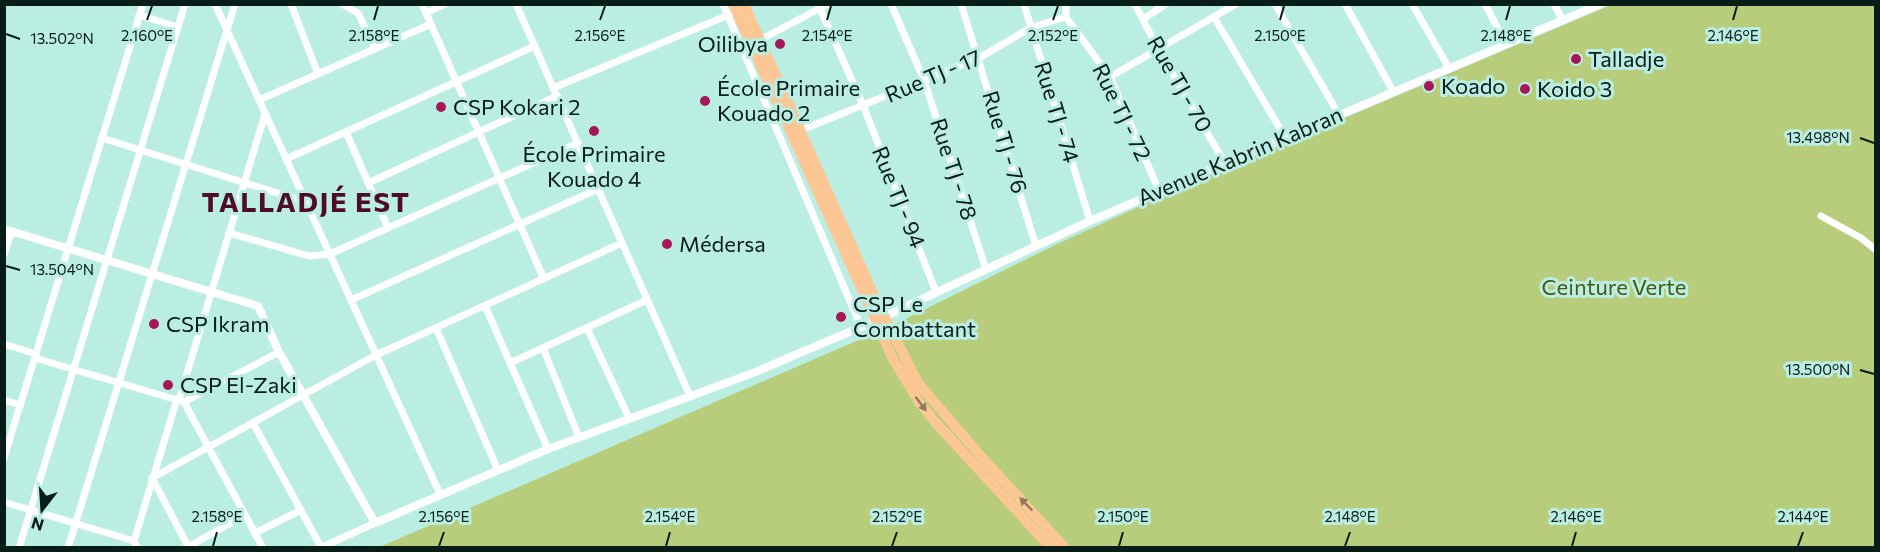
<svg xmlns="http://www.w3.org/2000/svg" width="1880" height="552" viewBox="0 0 1880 552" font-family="Commissioner,sans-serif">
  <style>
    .green { fill: #b8cd7b }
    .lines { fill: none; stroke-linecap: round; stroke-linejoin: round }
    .minor { stroke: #fff; stroke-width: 7 }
    .tertiary { stroke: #fff; stroke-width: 8 }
    .primary { stroke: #fdc795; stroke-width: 10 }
    .oneway { fill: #8f7a5d }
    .ticks { fill: none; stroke: #081c18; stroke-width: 2 }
    .poi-dot { fill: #a61758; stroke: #bbeee3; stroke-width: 2 }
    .labels { text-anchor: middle; stroke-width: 6; stroke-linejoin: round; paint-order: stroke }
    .poi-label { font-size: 22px; fill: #081c18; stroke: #bbeee3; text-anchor: start }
    .street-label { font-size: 22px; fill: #081c18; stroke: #bbeee3 }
    .park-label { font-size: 22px; fill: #49570f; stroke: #bbeee3 }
    .district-label { font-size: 28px; font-weight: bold; letter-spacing: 1.5px; fill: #4f0c28; stroke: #bbeee3 }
    .ticks-label { font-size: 15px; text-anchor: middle; fill: #081c18; stroke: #bbeee3; stroke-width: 6; stroke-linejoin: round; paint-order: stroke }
  </style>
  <rect width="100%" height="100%" fill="#bbeee3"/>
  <path class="green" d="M1611,5H1875V547L377,548L891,326L1059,243L1189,184Z"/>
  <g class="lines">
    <g class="minor">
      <path d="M215,4L440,494"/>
      <path d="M291,4L318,74"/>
      <path d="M342,4L358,13L375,49"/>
      <path d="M422,4L544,279"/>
      <path d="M516,4L690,396"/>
      <path d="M723,4L861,327"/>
      <path d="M818,4L863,105L936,292"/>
      <path d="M891,4L924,80L986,269"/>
      <path d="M961,4L1036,246"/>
      <path d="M1024,4L1090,221"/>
      <path d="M1066,4V17L1110,77L1159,191"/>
      <path d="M1135,4L1158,49L1225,163"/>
      <path d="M1275,4L1339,115"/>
      <path d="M1345,4L1393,91"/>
      <path d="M1412,4L1449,68"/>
      <path d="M1485,4L1506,44"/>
      <path d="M1554,4L1563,21"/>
      <path d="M426,13L445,4"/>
      <path d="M139,15L178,27"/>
      <path d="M1214,17L1285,137"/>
      <path d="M1143,19L1166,4"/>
      <path d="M758,41L828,4"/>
      <path d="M1110,77L1236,4"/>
      <path d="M553,88L731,14"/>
      <path d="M259,100L431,24"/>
      <path d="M799,131L979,58L1032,27L1066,17"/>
      <path d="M346,132L388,228"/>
      <path d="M102,138L306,202"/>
      <path d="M286,159L535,46"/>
      <path d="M368,183L557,96"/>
      <path d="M1821,216L1861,238L1876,250"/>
      <path d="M229,233L309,256L330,254L578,143"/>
      <path d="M4,254L12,231"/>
      <path d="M351,300L598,189"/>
      <path d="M485,306L548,449"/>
      <path d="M436,328L498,470"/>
      <path d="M587,328L629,418"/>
      <path d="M4,344L36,354"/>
      <path d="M543,348L579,437"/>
      <path d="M35,358L184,402L279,352"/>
      <path d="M510,363L647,300"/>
      <path d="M4,400L20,405"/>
      <path d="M179,400L265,114"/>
      <path d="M184,402L263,548"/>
      <path d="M253,423L321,547"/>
      <path d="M4,458L143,4"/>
      <path d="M152,478L376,355L622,243"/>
      <path d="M152,478L188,546"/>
      <path d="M4,502L134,541L138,548"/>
      <path d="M255,533L301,510"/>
      <path d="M134,541L177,399"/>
      <path d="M19,548L185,4"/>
      <path d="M68,548L235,4"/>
      <path d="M186,548L245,515"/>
      <path d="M320,548L375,523"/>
    </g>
    <path class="tertiary" d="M4,229L258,306L279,352L375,523L548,449L753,373L875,321L1090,221L1601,4"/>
    <g class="primary">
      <path d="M733,4L893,359L919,402L935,422L1051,548"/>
      <path d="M744,4L877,302L918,383L978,453L1065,548"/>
    </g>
  </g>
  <defs><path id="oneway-solid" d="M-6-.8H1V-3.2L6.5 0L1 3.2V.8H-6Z" transform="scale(1.5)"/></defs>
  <g class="oneway">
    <use href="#oneway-solid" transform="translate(921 404) rotate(53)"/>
    <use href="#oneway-solid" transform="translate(1026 504) rotate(-134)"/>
  </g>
  <path class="ticks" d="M147,20L152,6M374,20L378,6M600,20L605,6M827,20L831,6M1053,20L1058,6M1280,20L1284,6M1506,20L1510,6M1733,20L1737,6M6,34L20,39M1860,138L1874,143M6,266L20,270M1860,370L1874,374M213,546L217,532M439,546L444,532M666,546L670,532M892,546L897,532M1119,546L1123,532M1345,546L1350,532M1572,546L1576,532M1798,546L1803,532"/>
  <g class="poi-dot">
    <circle cx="780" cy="44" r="6"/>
    <circle cx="1576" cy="59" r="6"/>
    <circle cx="1429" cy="86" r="6"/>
    <circle cx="1525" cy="89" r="6"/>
    <circle cx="705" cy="101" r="6"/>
    <circle cx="441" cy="107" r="6"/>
    <circle cx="594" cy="131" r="6"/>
    <circle cx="667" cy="244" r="6"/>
    <circle cx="841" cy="317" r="6"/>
    <circle cx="154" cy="324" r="6"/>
    <circle cx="168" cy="385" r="6"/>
  </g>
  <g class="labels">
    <g class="poi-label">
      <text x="768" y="52" text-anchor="end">Oilibya</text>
      <text x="1588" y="67">Talladje</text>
      <text x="1441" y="94">Koado</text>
      <text x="717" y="96">École Primaire<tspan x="717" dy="25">Kouado 2</tspan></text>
      <text x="1537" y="97">Koido 3</text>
      <text x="453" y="115">CSP Kokari 2</text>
      <text x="594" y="162" text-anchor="middle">École Primaire<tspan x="594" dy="25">Kouado 4</tspan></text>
      <text x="679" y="252">Médersa</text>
      <text x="853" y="312">CSP Le<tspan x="853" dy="25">Combattant</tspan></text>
      <text x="166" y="332">CSP Ikram</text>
      <text x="180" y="393">CSP El-Zaki</text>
    </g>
    <g class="street-label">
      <text transform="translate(933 76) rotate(-23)" y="8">Rue TJ - 17</text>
      <text transform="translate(1180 84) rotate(60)" y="8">Rue TJ - 70</text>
      <text transform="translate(1057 112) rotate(73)" y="8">Rue TJ - 74</text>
      <text transform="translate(1122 112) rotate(64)" y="8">Rue TJ - 72</text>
      <text transform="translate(1005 142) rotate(73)" y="8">Rue TJ - 76</text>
      <text transform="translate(1240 156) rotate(-23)" y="8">Avenue Kabrin Kabran</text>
      <text transform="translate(954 169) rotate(72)" y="8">Rue TJ - 78</text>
      <text transform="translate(899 197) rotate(68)" y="8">Rue TJ - 94</text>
    </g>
    <g class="park-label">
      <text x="1614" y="295">Ceinture Verte</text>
    </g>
    <g class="district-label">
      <text x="306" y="212">TALLADJÉ EST</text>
    </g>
  </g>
  <g class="ticks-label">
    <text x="147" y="41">2.160°E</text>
    <text x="374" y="41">2.158°E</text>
    <text x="600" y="41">2.156°E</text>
    <text x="827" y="41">2.154°E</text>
    <text x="1053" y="41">2.152°E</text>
    <text x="1280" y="41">2.150°E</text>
    <text x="1506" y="41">2.148°E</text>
    <text x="1733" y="41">2.146°E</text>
    <text x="62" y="44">13.502°N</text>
    <text x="1818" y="143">13.498°N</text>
    <text x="62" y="275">13.504°N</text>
    <text x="1818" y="375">13.500°N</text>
    <text x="217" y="522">2.158°E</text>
    <text x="444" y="522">2.156°E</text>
    <text x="670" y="522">2.154°E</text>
    <text x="897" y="522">2.152°E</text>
    <text x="1123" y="522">2.150°E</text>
    <text x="1350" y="522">2.148°E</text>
    <text x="1576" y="522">2.146°E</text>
    <text x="1803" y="522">2.144°E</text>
  </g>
  <rect width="1880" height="552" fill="none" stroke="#081c18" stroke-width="12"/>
  <g transform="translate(42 510) rotate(197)" stroke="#bbeee3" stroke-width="4.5" paint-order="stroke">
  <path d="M0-4.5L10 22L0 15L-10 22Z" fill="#081c18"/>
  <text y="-9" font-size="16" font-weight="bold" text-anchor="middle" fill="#081c18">N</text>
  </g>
</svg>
